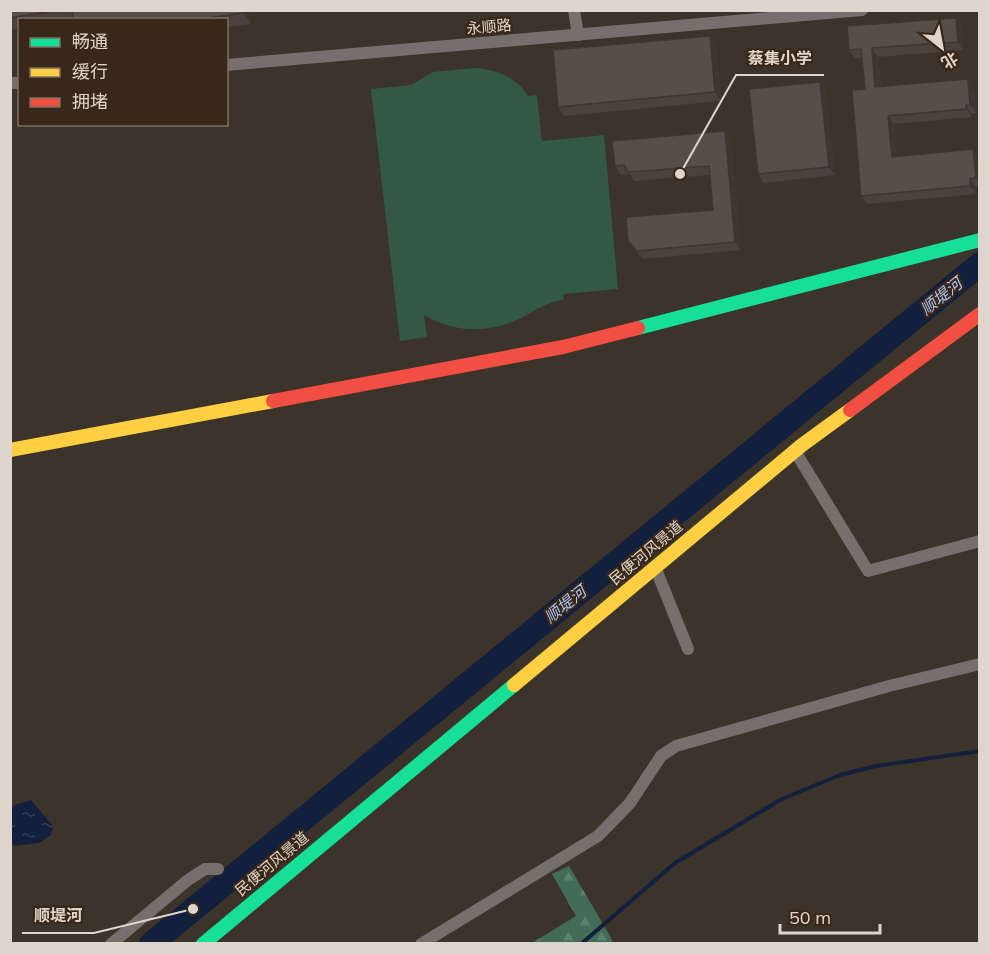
<svg xmlns="http://www.w3.org/2000/svg" width="990" height="954" viewBox="0 0 990 954" font-family="Mulish,'Noto Sans SC',sans-serif">
  <style>
    .forest { fill: url(#forest-firs) }
    .pitch { fill: #325944 }
    .water { fill: url(#water-ripples) }
    .lines { fill: none; stroke-linecap: round; stroke-linejoin: round }
    .stream { stroke: #121f3d; stroke-width: 4 }
    .river { stroke: #121f3d; stroke-width: 24 }
    .street { stroke: #75706e; stroke-width: 12 }
    .fast { stroke: #16e098; stroke-width: 14 }
    .slow { stroke: #ffcf43; stroke-width: 14 }
    .jam { stroke: #f24e42; stroke-width: 14 }
    .wall { fill: #4a433d }
    .shaded-wall { fill: #3c3732 }
    .building { fill: #564e47; stroke: #3c3732; stroke-width: 1.5 }
    .labels { text-anchor: middle; stroke-width: 4.5; stroke-linejoin: round; paint-order: stroke }
    .street-label { font-size: 15px; fill: #e0d5cc; stroke: #392819 }
    .water-label { font-size: 16px; font-style: italic; fill: #acc6fa; stroke: #392819 }
    .leader { fill: none; stroke: #e0d5cc; stroke-width: 2 }
    .callout-dot { fill: #e0d5cc; stroke: #392819; stroke-width: 2 }
    .callout-label { font-size: 16px; text-anchor: middle; font-weight: bold; fill: #e0d5cc; stroke: #392819; stroke-width: 4.5; stroke-linejoin: round; paint-order: stroke }
  </style>
  <defs>
    <pattern id="forest-firs" width="22" height="20" patternUnits="userSpaceOnUse" patternTransform="scale(1.5)"><rect width="22" height="20" fill="#426c55"/><path d="M5 1l3.5 6h-7zM16 11l3.5 6h-7z" fill="#5d806c"/></pattern>
    <pattern id="water-ripples" width="26" height="14" patternUnits="userSpaceOnUse" patternTransform="scale(1.5)"><rect width="26" height="14" fill="#121f3d"/><path d="M2 4q2-2 4 0t4 0M15 11q2-2 4 0t4 0" fill="none" stroke="#343f58"/></pattern>
  </defs>
  <rect width="100%" height="100%" fill="#3c332a"/>
  <path class="forest" d="M569,866L610,936L613,943H532L576,916L552,874Z"/>
  <path class="pitch" d="M475,68C497,70 515,76 528,96L537,95L542,141L604,135L618,289L564,294L563,300C546,302 537,310 521,318C489,334 455,333 424,315L427,337L400,341L371,89L411,85L433,72Z"/>
  <path class="water" d="M31,800L53,826L51,835L39,843L14,846L11,842V806Z"/>
  <g class="lines">
    <path class="stream" d="M581,944L675,863L780,800L840,775L876,766L980,751"/>
    <path class="river" d="M151,944L980,264"/>
    <g class="street">
      <path d="M574,10L578,35"/>
      <path d="M226,65L862,10"/>
      <path d="M10,83H20"/>
      <path d="M795,451L868,571L980,541"/>
      <path d="M655,567L688,649"/>
      <path d="M111,944L188,880L205,869H218"/>
      <path d="M421,944L598,836L630,803L661,756L676,746L889,686L980,664"/>
    </g>
    <g class="fast">
      <path d="M638,328L980,240"/>
      <path d="M203,944L514,685"/>
    </g>
    <g class="slow">
      <path d="M10,450L273,401"/>
      <path d="M514,685L802,445L850,410"/>
    </g>
    <g class="jam">
      <path d="M273,401L563,347L638,328"/>
      <path d="M850,410L980,314"/>
    </g>
  </g>
  <g class="wall">
    <path d="M10,10H249L251,24L226,27V20H20V28L10,30Z"/>
    <path d="M962,26L963,50L878,57L881,86L968,79L974,87L976,113L972,114V117L894,124L897,156L979,158L980,187H976V194L867,204L861,196L865,89L862,58H855L849,50Z"/>
    <path d="M710,36L716,44L721,101L564,116L558,107Z"/>
    <path d="M826,90L835,175L764,183L758,174Z"/>
    <path d="M725,131L731,139L741,250L643,259L634,249L628,241L713,210L710,175L634,181L630,174L621,175L615,166Z"/>
  </g>
  <g class="shaded-wall">
    <path d="M243,10H249L251,24L243,13Z"/>
    <path d="M956,18L962,26L963,50L958,42Z"/>
    <path d="M710,36L716,44L721,101L715,92Z"/>
    <path d="M872,48L878,57L881,95L875,87Z"/>
    <path d="M968,79L974,87L976,113L970,105Z"/>
    <path d="M820,82L826,90L835,175L829,167Z"/>
    <path d="M966,105L972,114V117L966,109Z"/>
    <path d="M888,116L894,124L898,165L892,157Z"/>
    <path d="M725,131L731,139L741,250L735,242Z"/>
    <path d="M973,149L979,158L980,184L976,178Z"/>
    <path d="M970,179L976,187V194L970,186Z"/>
  </g>
  <g class="building">
    <path d="M10,10H58L10,18Z"/>
    <path d="M72,10H243V13L194,20H73Z"/>
    <path d="M956,18L958,42L872,48L875,87L968,79L970,105H966V109L888,116L892,157L973,149L976,178L970,179V186L861,196L852,90L865,89L861,49L849,50L847,26Z"/>
    <path d="M978,20H980V38Z"/>
    <path d="M710,36L715,92L558,107L553,50Z"/>
    <path d="M820,82L829,167L758,174L749,89Z"/>
    <path d="M725,131L735,242L637,251L628,241L626,217L713,210L709,166L628,172L624,165L615,166L612,141Z"/>
  </g>
  <g class="labels">
    <g class="street-label">
      <text transform="translate(489 27) rotate(-5)" y="5">永顺路</text>
      <text transform="translate(646 553) rotate(-40)" y="5">民便河风景道</text>
      <text transform="translate(272 864) rotate(-40)" y="5">民便河风景道</text>
    </g>
    <g class="water-label">
      <text transform="translate(941 296) rotate(-39)" y="6">顺堤河</text>
      <text transform="translate(565 604) rotate(-39)" y="6">顺堤河</text>
    </g>
  </g>
  <path class="leader" d="M680 174L736 75H824M193 909L94 933H22"/>
  <g class="callout-dot">
    <circle cx="680" cy="174" r="6"/>
    <circle cx="193" cy="909" r="6"/>
  </g>
  <g class="callout-label">
    <text x="780" y="64">蔡集小学</text>
    <text x="58" y="921">顺堤河</text>
  </g>
  <rect width="990" height="954" fill="none" stroke="#e0d5cc" stroke-width="24"/>
  <rect x="18" y="18" width="210" height="108" fill="#392819" stroke="#7c6d61" stroke-width="1.5"/>
  <rect x="30" y="38" width="30" height="9" fill="#16e098" stroke="#7c6d61" stroke-width="1.5"/>
  <text x="72" y="48" font-size="18" fill="#e0d5cc">畅通</text>
  <rect x="30" y="68" width="30" height="9" fill="#ffcf43" stroke="#7c6d61" stroke-width="1.5"/>
  <text x="72" y="78" font-size="18" fill="#e0d5cc">缓行</text>
  <rect x="30" y="98" width="30" height="9" fill="#f24e42" stroke="#7c6d61" stroke-width="1.5"/>
  <text x="72" y="108" font-size="18" fill="#e0d5cc">拥堵</text>
  <g transform="translate(942 48) rotate(149)" stroke="#392819" stroke-width="4.5" paint-order="stroke">
  <path d="M0-4.5L10 22L0 15L-10 22Z" fill="#e0d5cc"/>
  <text y="-9" font-size="16" font-weight="bold" text-anchor="middle" fill="#e0d5cc">北</text>
  </g>
  <path d="M780 924v9h100v-9" fill="none" stroke="#e0d5cc" stroke-width="3"/>
  <text x="789" y="924" font-size="18" fill="#e0d5cc" stroke="#392819" stroke-width="4.5" paint-order="stroke">50 m</text>
</svg>
